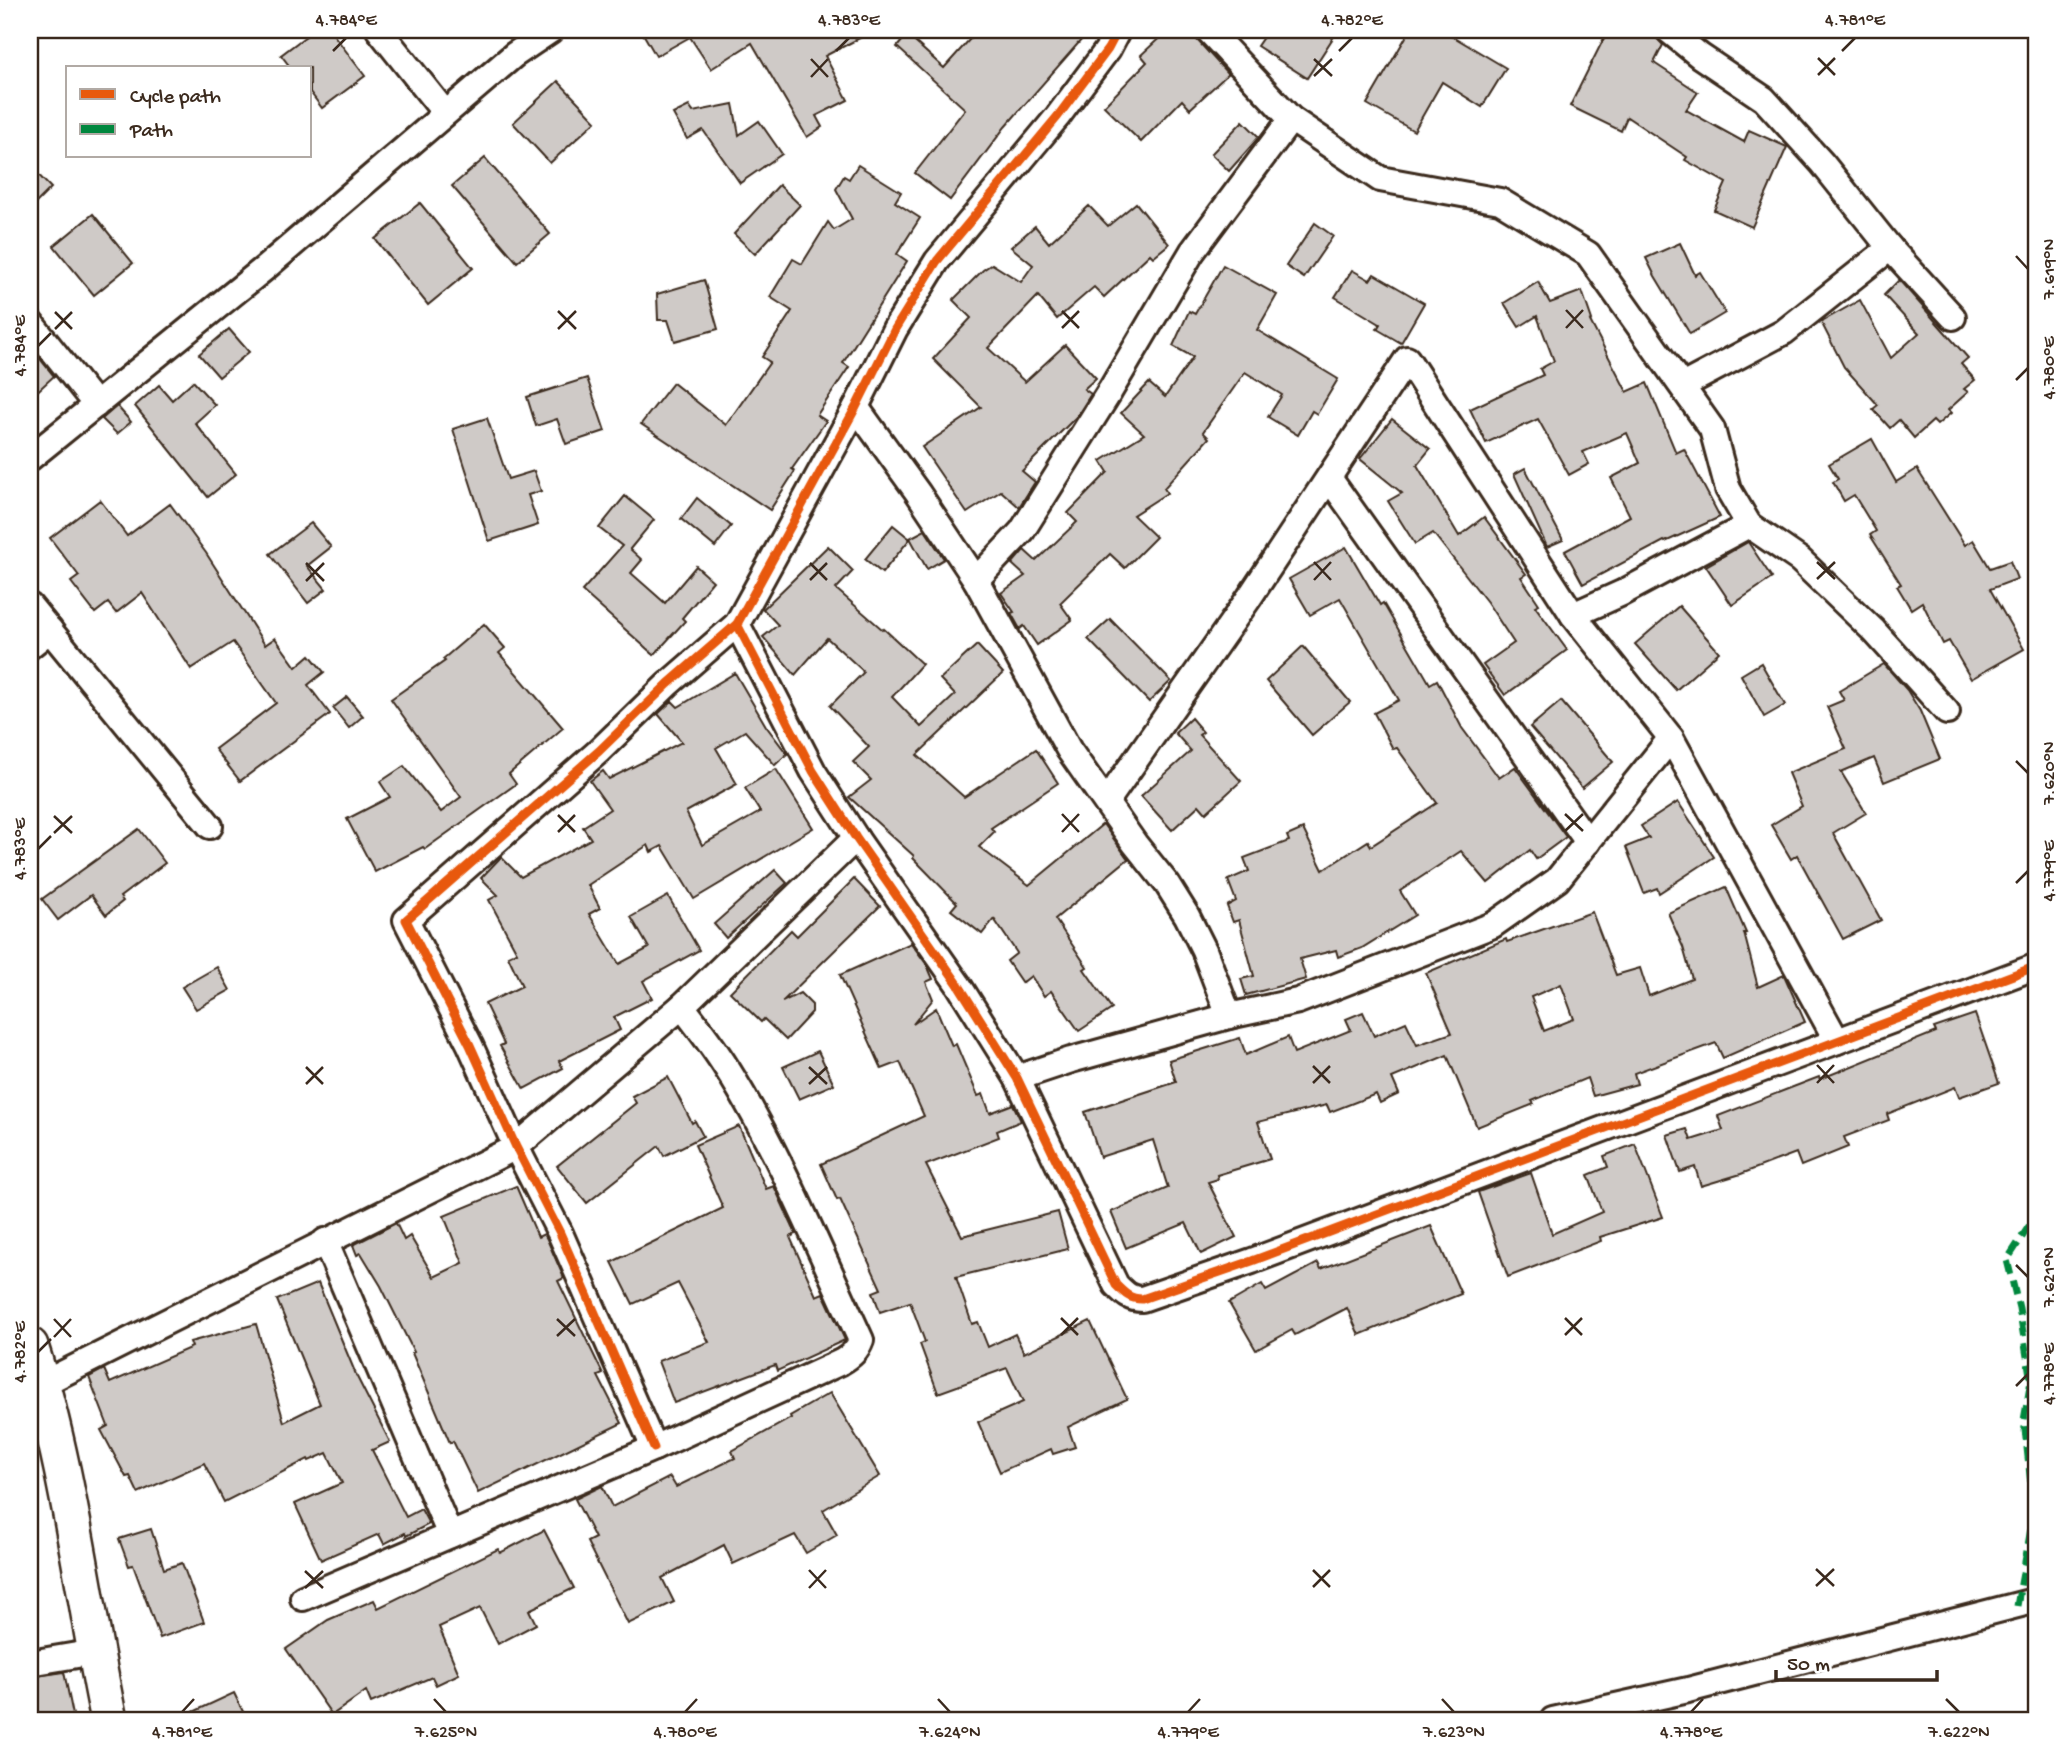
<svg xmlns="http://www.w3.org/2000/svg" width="2067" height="1750" viewBox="0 0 2067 1750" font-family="'Gochi Hand',sans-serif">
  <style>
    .building { fill: #cfcac7; stroke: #3b2a1e; stroke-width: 2; fill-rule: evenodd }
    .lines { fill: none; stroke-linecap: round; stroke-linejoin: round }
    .minor-casing { stroke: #3b2a1e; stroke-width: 30 }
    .secondary-casing { stroke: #3b2a1e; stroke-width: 40 }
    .minor { stroke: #fff; stroke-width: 24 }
    .secondary { stroke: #fff; stroke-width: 35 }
    .quiet { stroke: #00873e; stroke-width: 7; stroke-dasharray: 14 7; stroke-linecap: butt }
    .cycleway-casing { stroke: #fff; stroke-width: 13 }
    .cycleway { stroke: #e8590c; stroke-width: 9 }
    .ticks { fill: none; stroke: #3b2a1e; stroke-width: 2.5 }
    .neatline { fill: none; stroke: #3b2a1e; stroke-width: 2.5 }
    .ticks-label { font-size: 18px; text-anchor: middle; fill: #3b2a1e }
  </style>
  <rect width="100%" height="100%" fill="#fff"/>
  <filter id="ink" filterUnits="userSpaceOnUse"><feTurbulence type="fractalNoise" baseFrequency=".0143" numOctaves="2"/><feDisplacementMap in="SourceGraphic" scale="14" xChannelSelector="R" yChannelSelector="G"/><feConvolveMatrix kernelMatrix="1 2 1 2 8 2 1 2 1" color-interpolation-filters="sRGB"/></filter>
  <g filter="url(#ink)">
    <g class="building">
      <path d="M314,30H330L365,76L322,108L310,92V68H291L281,55Z"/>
      <path d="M641,30H875L825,56L848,100L816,116L822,127L807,137L752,43L711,69L690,37L656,56Z"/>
      <path d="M978,30H1090L1005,127L950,200L915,173L965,109L897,47L907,35L944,68Z"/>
      <path d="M1168,30H1188L1228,74L1190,109L1182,100L1141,142L1104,106L1147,62L1141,55Z"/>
      <path d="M1268,30H1338L1307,78L1257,46Z"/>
      <path d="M1410,30H1442L1506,68L1482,107L1442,82L1414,131L1367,104Z"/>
      <path d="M1608,30H1641L1655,36L1663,45L1654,63L1698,92L1686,110L1744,142L1749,130L1787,147L1752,227L1714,210L1726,183L1685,160L1687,157L1627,117L1621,131L1570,106Z"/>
      <path d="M558,81L596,121L550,163L513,123Z"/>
      <path d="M733,104L739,135L759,121L782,154L740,183L703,130L687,139L673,114L689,106L693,112Z"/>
      <path d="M1243,121L1259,137L1229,171L1211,154Z"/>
      <path d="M485,158L550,234L517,262L452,186Z"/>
      <path d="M858,165L901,192L895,202L920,218L897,254L907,261L843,363L849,367L817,415L826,421L792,469L795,471L770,510L641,424L673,383L726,425L770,362L762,357L792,311L770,297L793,259L802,264L828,222L834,230L852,219L836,189L844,176L849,179Z"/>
      <path d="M30,166L51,188L30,209Z"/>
      <path d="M779,185L800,205L755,254L734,234Z"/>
      <path d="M420,203L473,268L428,305L375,239Z"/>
      <path d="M1136,203L1169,244L1153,257L1150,254L1104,297L1094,287L1057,319L1038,296L988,348L1025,382L1065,345L1096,378L1084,389L1091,394L1077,416L1022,471L1035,482L1019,507L1001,491L967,513L922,447L981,407L933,359L971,318L953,300L983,270L992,264L1021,282L1033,265L1011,247L1035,226L1049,243L1089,206L1108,226Z"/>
      <path d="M93,214L133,263L94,295L54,246Z"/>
      <path d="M1315,223L1333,236L1304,278L1286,266Z"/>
      <path d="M1680,243L1695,275L1700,272L1725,313L1690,334L1655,276L1646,258Z"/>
      <path d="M1223,265L1277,295L1257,330L1338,379L1317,414L1312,411L1298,435L1268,417L1282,395L1245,372L1203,432L1209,438L1164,488L1167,493L1133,515L1156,537L1125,568L1110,554L1060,603L1072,620L1037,645L1024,626L1020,629L1011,613L1014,612L1001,593L1025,576L1012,564L1024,550L1036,561L1077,522L1068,513L1108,472L1101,461L1144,434L1121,413L1149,383L1165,397L1193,357L1173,346L1189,311L1195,314Z"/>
      <path d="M1352,270L1370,280L1374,274L1424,303L1401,343L1377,329L1380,324L1335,297Z"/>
      <path d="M704,280L718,329L675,341L668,320H658L657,294Z"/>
      <path d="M1899,280L1968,358L1961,364L1975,380L1964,389L1968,392L1948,410L1951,413L1937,425L1933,421L1914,438L1899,420L1890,428L1873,409L1878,405L1844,367L1821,322L1860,300L1891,358L1919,333L1884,295Z"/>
      <path d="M1538,282L1550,303L1582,291L1592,320L1590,321L1627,392L1647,383L1676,453L1684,449L1720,517L1665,542L1664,541L1583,584L1565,551L1630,516L1611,478L1640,463L1627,433L1583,452L1589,464L1569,475L1538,419L1486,443L1470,409L1543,375L1540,369L1554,361L1537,316L1519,327L1504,303Z"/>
      <path d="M229,329L249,352L219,377L199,354Z"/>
      <path d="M37,355L54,376L30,398V362Z"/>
      <path d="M587,378L605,431L566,444L557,419L536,426L527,397Z"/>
      <path d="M193,381L215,405L195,423L236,474L208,497L135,406L159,385L172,400Z"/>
      <path d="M117,406L131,422L117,434L102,419Z"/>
      <path d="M487,418L508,479L534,471L541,491L528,495L538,525L489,541L453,429Z"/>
      <path d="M1392,419L1430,449L1417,465L1459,536L1484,517L1526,574L1521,577L1539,604L1535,606L1567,650L1505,695L1483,665L1514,643L1487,602L1433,533L1415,544L1388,501L1402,493L1360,459Z"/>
      <path d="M1872,439L1896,482L1917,469L1965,545L1973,540L1990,568L2010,561L2017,579L1990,589L2024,649L1971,679L1949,641L1943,644L1922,602L1911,609L1897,586L1901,584L1870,535L1876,531L1854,495L1844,501L1833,482L1838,479L1829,464Z"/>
      <path d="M1525,468L1563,540L1547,547L1514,474Z"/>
      <path d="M625,496L654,520L630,549L642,560L631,573L665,603L696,566L713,581L682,618L685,621L654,655L582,591L622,546L599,528Z"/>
      <path d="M697,498L731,526L715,547L681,519Z"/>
      <path d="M100,500L127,536L170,504L206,553L265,645L275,638L296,667L310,655L324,672L308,685L330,714L240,781L215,749L276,703L233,642L191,669L142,593L116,613L108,603L95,613L71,582L79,576L50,538Z"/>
      <path d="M311,523L331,547L307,566L326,589L308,603L270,554Z"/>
      <path d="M893,525L910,539L882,573L865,559Z"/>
      <path d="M925,530L944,559L927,569L910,538Z"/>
      <path d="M1748,542L1772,578L1732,605L1706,566Z"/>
      <path d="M828,546L853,571L836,589L883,630L884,629L922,664L892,697L921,727L955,695L940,679L977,645L1003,673L917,755L964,797L1036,749L1058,783L991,828L994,832L979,847L1029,885L1103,824L1128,859L1055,919L1087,967L1084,969L1112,1009L1079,1031L1051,991L1044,996L1031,976L1022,983L1007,961L1017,953L994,919L982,934L951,910L957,903L913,858L914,856L849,797L871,780L853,762L869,747L830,706L863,673L862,670L827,638L795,675L763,637L778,625L763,609Z"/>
      <path d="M1346,547L1380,605L1383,603L1430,684L1437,680L1462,728L1499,778L1515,767L1566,837L1536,859L1530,850L1488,883L1461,851L1400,891L1415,915L1362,948L1338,957L1336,950L1300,959L1306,979L1246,995L1241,979L1254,976L1239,920L1233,922L1227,906L1236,901L1228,880L1249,871L1244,858L1289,841L1287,836L1303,829L1323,870L1368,841L1371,846L1437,803L1397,748L1393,749L1374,713L1399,700L1340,598L1310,615L1289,579Z"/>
      <path d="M1679,606L1719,652L1676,690L1635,644Z"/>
      <path d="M1110,619L1171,681L1149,702L1088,639Z"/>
      <path d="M484,624L505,648L499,653L563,728L509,774L516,784L425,849L423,847L375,872L347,819L390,797L380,782L404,766L441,812L461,797L391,699L445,661L443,659Z"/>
      <path d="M1303,646L1350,702L1312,735L1266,681Z"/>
      <path d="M1761,663L1785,705L1764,717L1741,675Z"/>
      <path d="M1884,664L1907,690L1920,711L1940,759L1884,782L1874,758L1841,772L1866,813L1833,833L1881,920L1843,939L1797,855L1791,859L1771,825L1802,806L1788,773L1846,749L1827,707L1844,700L1839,691Z"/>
      <path d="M735,673L766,726L787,754L775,765L745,731L716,748L737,784L686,812L702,845L760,812L745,788L776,769L813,828L694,899L662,846L651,852L648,845L588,885L600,908L589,914L619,964L649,948L631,917L668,896L699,950L643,981L652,998L614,1017L620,1030L559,1061L563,1068L524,1089L500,1046L504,1044L485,1004L522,986L508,956L517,952L489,900L498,895L481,878L501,857L521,877L591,839L583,827L610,809L590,781L603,771L609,779L682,742L658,714L672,701L678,707Z"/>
      <path d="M347,697L363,716L349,728L333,708Z"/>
      <path d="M1561,701L1613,762L1582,788L1530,727Z"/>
      <path d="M1191,718L1203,732L1199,735L1241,781L1206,813L1199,805L1172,830L1141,796L1191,751L1175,733Z"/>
      <path d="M1678,802L1714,857L1659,893L1657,888L1644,893L1626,847L1649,838L1641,826Z"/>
      <path d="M139,829L165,863L120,897L123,901L106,915L91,895L58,920L42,899Z"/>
      <path d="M775,870L787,883L726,938L714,924Z"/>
      <path d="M854,879L880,906L782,1002L800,993L812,1005V1012L786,1040L764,1019L761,1022L730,992L791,930L797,936Z"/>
      <path d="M1726,887L1746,933H1744L1758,987L1784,975L1805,1022L1723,1058L1716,1043L1634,1073L1637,1084L1593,1096L1587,1078L1532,1101L1534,1104L1477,1127L1447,1055L1392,1078L1399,1094L1380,1103L1376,1094L1330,1112L1327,1105L1258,1122L1270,1159L1217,1175L1218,1179L1208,1182L1236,1237L1201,1254L1186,1223L1126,1248L1111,1212L1168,1188L1153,1140L1100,1157L1085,1112L1176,1082L1169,1060L1240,1038L1246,1055L1288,1037L1294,1053L1351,1030L1346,1019L1363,1012L1374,1036L1406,1022L1417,1045L1452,1033L1426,973L1506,939L1507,942L1592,912L1616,975L1640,968L1649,996L1692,979L1683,947L1668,913ZM1561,984L1574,1019L1544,1031L1531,997Z"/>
      <path d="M911,943L927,965L933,979L926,982L933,999L913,1024L936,1008L952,1046L956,1044L978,1096L983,1094L990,1113L1013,1104L1021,1121L997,1131L999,1137L926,1165L962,1236L1058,1212L1068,1249L956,1277L972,1324L978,1322L988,1347L1015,1334L1024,1353L1090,1321L1127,1399L1068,1427L1075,1447L1053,1454L1051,1449L1000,1472L978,1422L1023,1402L1007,1368L938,1393L920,1344L925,1342L910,1302L880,1312L873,1292L881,1289L840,1199L837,1200L821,1164L924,1116L900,1062L882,1069L840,975Z"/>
      <path d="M217,967L230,990L196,1009L182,987Z"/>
      <path d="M1975,1014L1999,1083L1959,1097L1955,1087L1887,1114L1889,1120L1844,1137L1848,1147L1801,1166L1796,1153L1741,1174L1701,1186L1695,1167L1680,1172L1667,1135L1687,1129L1691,1140L1723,1130L1718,1116L1819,1077L1820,1079L1936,1032L1934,1028Z"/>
      <path d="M818,1051L834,1084L799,1099L783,1067Z"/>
      <path d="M668,1077L692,1123L695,1121L703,1136L664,1156L659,1146L587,1203L557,1166L636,1103L632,1096Z"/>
      <path d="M739,1126L766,1189L774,1186L796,1234L790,1237L816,1296L823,1293L845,1340L777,1371L775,1365L674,1403L658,1361L709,1342L678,1283L633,1304L612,1262L723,1208L695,1145Z"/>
      <path d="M1635,1144L1663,1217L1600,1237L1601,1241L1508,1277L1478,1192L1531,1173L1552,1234L1602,1212L1588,1175L1608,1167L1604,1156Z"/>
      <path d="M516,1186L538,1237L544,1234L547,1239L564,1278L558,1281L603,1374L598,1376L622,1423L478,1493L453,1441L450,1443L412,1353L414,1352L381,1286L361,1253L357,1255L353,1245L396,1223L404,1240L410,1236L434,1277L463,1263L444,1216Z"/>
      <path d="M1431,1226L1461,1294L1359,1335L1347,1308L1295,1335L1292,1330L1256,1350L1229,1303L1262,1284L1266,1291L1318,1263L1321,1269Z"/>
      <path d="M318,1283L357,1377L390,1442L372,1450L406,1517L421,1509L429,1524L406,1536L405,1533L384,1544L379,1534L321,1560L295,1504L342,1483L327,1453L309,1461L308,1459L224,1502L204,1463L138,1493L130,1476L126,1477L101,1430L108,1426L89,1377L104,1369L110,1383L192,1347L190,1342L256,1324L284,1422L320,1404L277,1300Z"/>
      <path d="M830,1393L880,1476L823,1510L837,1535L806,1553L795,1535L733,1564L724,1545L662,1578L674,1602L628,1624L587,1542L595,1538L575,1499L602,1486L612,1507L670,1477L676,1487L735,1458L732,1451L791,1418L790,1416Z"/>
      <path d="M151,1529L164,1569L182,1563L204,1622L160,1638L133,1565L129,1566L119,1539Z"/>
      <path d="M544,1530L574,1588L529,1610L536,1624L498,1644L480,1608L439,1627L459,1674L436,1685L432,1677L371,1703L366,1691L332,1715L286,1649L328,1620L374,1600L378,1608L498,1549L500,1553Z"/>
      <path d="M64,1672L74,1720H30V1677Z"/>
      <path d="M234,1693L247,1720H176Z"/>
    </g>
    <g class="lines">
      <g class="minor-casing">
        <g id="minor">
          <path d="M379,30L445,113"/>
          <path d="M1208,30L1291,119L1380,179L1500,201L1588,254L1712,429L1728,489L1749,525L1800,560L1874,631L1947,712"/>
          <path d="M1668,30L1700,56L1764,99L1822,163L1890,248L1953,317"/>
          <path d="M30,322L96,405"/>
          <path d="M1684,385L1784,332L1890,248"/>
          <path d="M856,407L918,493L976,580L1069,750L1135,844L1167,884L1187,916L1204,950L1229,1016"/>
          <path d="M30,458L265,268L514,55L551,30"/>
          <path d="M1329,478L1588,842"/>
          <path d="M976,580L1022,531L1110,391L1192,252L1291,119"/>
          <path d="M30,606L210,826"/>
          <path d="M1573,615L1622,593L1749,525"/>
          <path d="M737,624L813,771L856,838L958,984L1017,1078L1116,1285C1125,1294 1130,1299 1142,1299L1252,1261L2037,966"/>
          <path d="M30,646L50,630"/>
          <path d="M1107,801L1249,598L1407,359L1573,615L1671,738L1837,1041"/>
          <path d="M1017,1078L1071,1060L1229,1016L1298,1001L1493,925L1557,880L1671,738"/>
          <path d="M325,1241L450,1535"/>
          <path d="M42,1384L516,1147L682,1006L856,838"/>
          <path d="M654,1448L560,1233L516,1147L470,1045L406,920L599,751L668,684L737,624L856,407L895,329L937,261L1058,116L1108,49L1118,30"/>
          <path d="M303,1598L654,1448L841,1362C851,1356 857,1351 861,1340C819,1250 779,1151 726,1067C713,1046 697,1026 682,1006"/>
          <path d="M30,1663L95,1652"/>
          <path d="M1553,1720L1688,1690L2037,1600"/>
        </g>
      </g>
      <g class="secondary-casing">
        <path id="secondary" d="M30,1346C69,1467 83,1596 109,1720"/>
      </g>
      <use href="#minor" class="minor"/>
      <use href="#secondary" class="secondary"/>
      <path class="quiet" d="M2017,1606L2034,1512L2024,1420L2031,1381L2019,1308L2007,1260L2037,1214"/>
      <g class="cycleway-casing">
        <g id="cycleway">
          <path d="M737,624L813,771L856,838L958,984L1017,1078L1116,1285C1125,1294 1130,1299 1142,1299L1252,1261L2037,966"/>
          <path d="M654,1448L560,1233L516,1147L470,1045L406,920L599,751L668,684L737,624L856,407L895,329L937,261L1058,116L1108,49L1118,30"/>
        </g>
      </g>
      <use href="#cycleway" class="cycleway"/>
    </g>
  </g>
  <path class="ticks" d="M333,51L346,38M836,51L849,38M1339,51L1352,38M1842,51L1855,38M1818,58L1835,75M811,59L828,77M1314,59L1332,76M1818,75L1835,58M1314,76L1332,59M811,77L828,59M2016,256L2028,269M1566,310L1583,328M558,311L576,329M1062,311L1079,328M55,312L72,329M1062,328L1079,311M1566,328L1583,310M55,329L72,312M558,329L576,311M38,346L51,333M2016,380L2028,368M1314,562L1331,580M1817,562L1835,579M306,563L324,581M810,563L827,580M1817,579L1835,562M810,580L827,563M1314,580L1331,562M306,581L324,563M2016,761L2028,773M1062,814L1079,832M1565,814L1583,831M558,815L575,832M54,816L72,833M1565,831L1583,814M558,832L575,815M1062,832L1079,814M54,833L72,816M38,849L51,836M2016,883L2028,871M1817,1065L1834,1083M1313,1066L1330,1083M306,1067L323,1084M809,1067L827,1084M1313,1083L1330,1066M1817,1083L1834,1065M306,1084L323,1067M809,1084L827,1067M2016,1265L2028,1277M1061,1318L1078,1335M1565,1318L1582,1335M54,1319L71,1337M557,1319L575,1336M1061,1335L1078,1318M1565,1335L1582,1318M557,1336L575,1319M54,1337L71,1319M38,1352L51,1339M2016,1386L2028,1374M1816,1569L1834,1586M809,1570L826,1588M1313,1570L1330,1587M305,1571L323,1588M1816,1586L1834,1569M1313,1587L1330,1570M305,1588L323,1571M809,1588L826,1570M434,1699L446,1712M938,1699L950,1712M1442,1699L1454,1712M1946,1699L1959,1712M182,1712L194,1699M685,1712L697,1699M1188,1712L1200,1699M1691,1712L1703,1699"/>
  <rect width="2067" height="1750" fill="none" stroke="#fff" stroke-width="77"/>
  <rect x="66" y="66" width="245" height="91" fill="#ffffff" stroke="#b1aaa5" stroke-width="2"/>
  <rect x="80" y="89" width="35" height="10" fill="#e8590c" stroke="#b1aaa5" stroke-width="2"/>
  <text x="130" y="102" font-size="21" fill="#3b2a1e">Cycle path</text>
  <rect x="80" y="124" width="35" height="10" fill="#00873e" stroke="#b1aaa5" stroke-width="2"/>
  <text x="130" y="136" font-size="21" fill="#3b2a1e">Path</text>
  <path d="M1776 1670v10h161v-10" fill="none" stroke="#3b2a1e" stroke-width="3.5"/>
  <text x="1787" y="1670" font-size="21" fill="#3b2a1e" stroke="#ffffff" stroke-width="5" paint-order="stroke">50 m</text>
  <rect x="38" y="38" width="1990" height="1674" class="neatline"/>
  <g class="ticks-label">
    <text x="346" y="25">4.784°E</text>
    <text x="849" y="25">4.783°E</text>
    <text x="1352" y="25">4.782°E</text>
    <text x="1855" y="25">4.781°E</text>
    <text transform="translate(2048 269) rotate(-90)" y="6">7.619°N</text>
    <text transform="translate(19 346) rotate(-90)" y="6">4.784°E</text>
    <text transform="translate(2048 368) rotate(-90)" y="6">4.780°E</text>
    <text transform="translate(2048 773) rotate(-90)" y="6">7.620°N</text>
    <text transform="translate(19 849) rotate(-90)" y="6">4.783°E</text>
    <text transform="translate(2048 871) rotate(-90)" y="6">4.779°E</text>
    <text transform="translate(2048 1277) rotate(-90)" y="6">7.621°N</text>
    <text transform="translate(19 1352) rotate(-90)" y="6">4.782°E</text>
    <text transform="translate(2048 1374) rotate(-90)" y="6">4.778°E</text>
    <text x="182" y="1737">4.781°E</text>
    <text x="446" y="1737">7.625°N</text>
    <text x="685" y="1737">4.780°E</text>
    <text x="950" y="1737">7.624°N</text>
    <text x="1188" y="1737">4.779°E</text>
    <text x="1454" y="1737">7.623°N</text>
    <text x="1691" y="1737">4.778°E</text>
    <text x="1959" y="1737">7.622°N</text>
  </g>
</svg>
